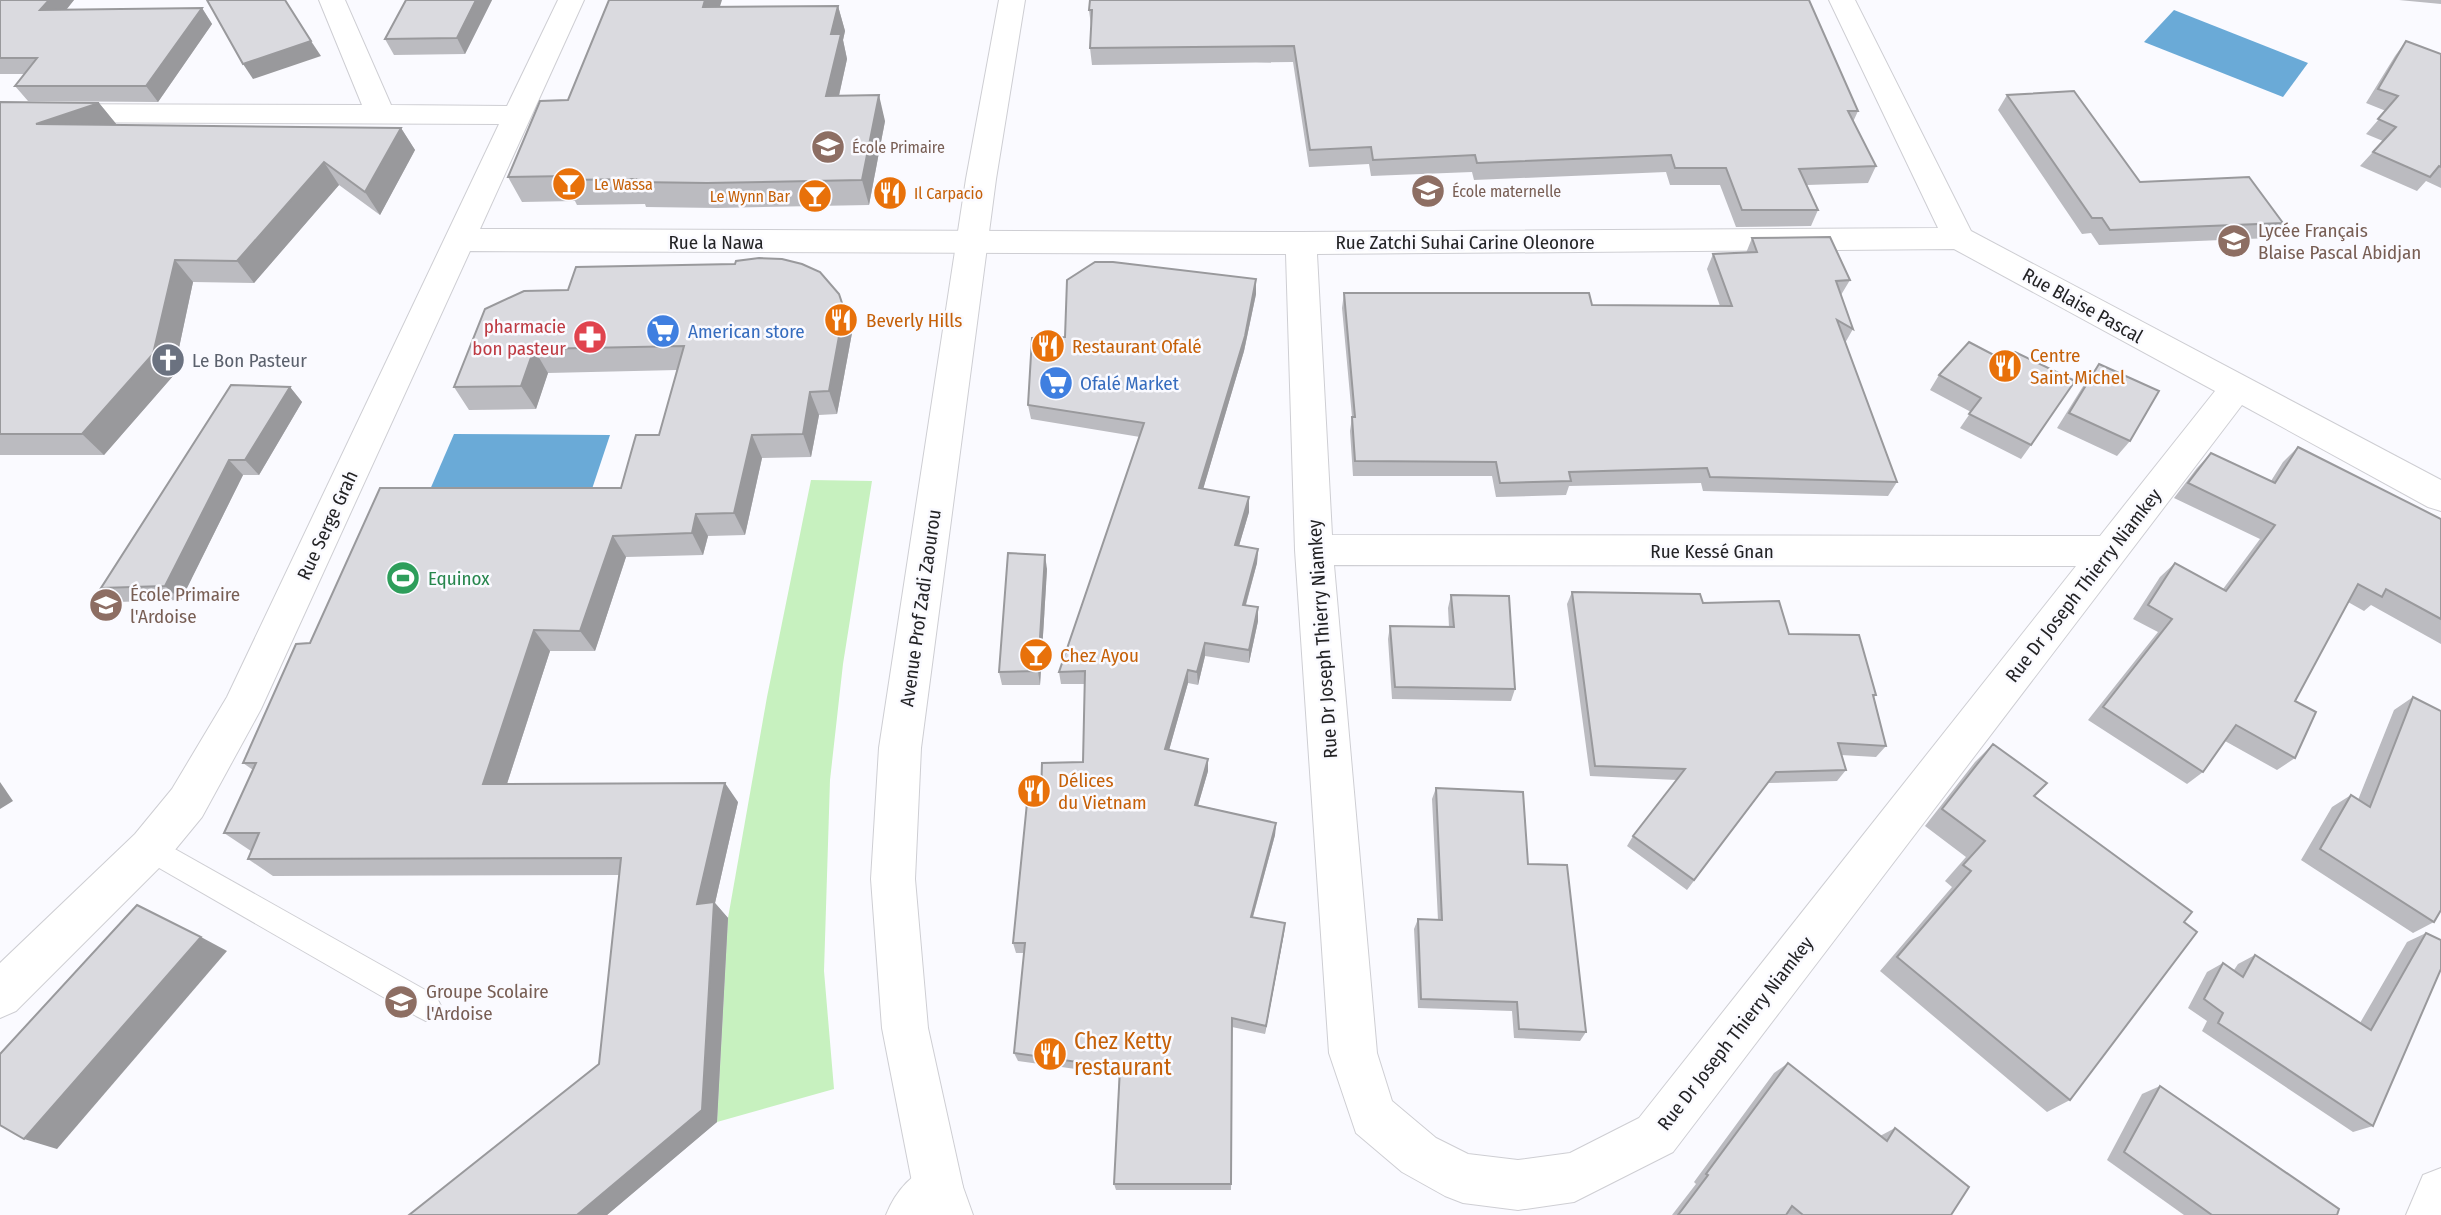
<svg xmlns="http://www.w3.org/2000/svg" width="2441" height="1215" viewBox="0 0 2441 1215" font-family="'Fira Sans Condensed',sans-serif">
  <style>
    .green { fill: #c7f1bf }
    .water { fill: #6aaad7 }
    .lines { fill: none; stroke-linecap: round; stroke-linejoin: round }
    .lane-casing { stroke: #ceced3; stroke-width: 2 }
    .street-casing { stroke: #ceced3; stroke-width: 2 }
    .secondary-casing { stroke: #ceced3; stroke-width: 2 }
    .lane { fill: #fff; fill-rule: evenodd }
    .street { fill: #fff; fill-rule: evenodd }
    .secondary { fill: #fff; fill-rule: evenodd }
    .wall { fill: #bbbbc0 }
    .shaded-wall { fill: #99999c }
    .building { fill: #dadadf; stroke: #99999c; stroke-width: 2 }
    .labels { text-anchor: middle; stroke-width: 5; stroke-linejoin: round; paint-order: stroke }
    .far-education-label { font-size: 16px; fill: #785e54; stroke: #fafaff; text-anchor: start }
    .far-food-label { font-size: 16px; fill: #c56008; stroke: #fafaff; text-anchor: start }
    .education-label { font-size: 19px; fill: #785e54; stroke: #fafaff; text-anchor: start }
    .street-label { font-size: 19px; fill: #232325; stroke: #fafaff }
    .food-label { font-size: 19px; fill: #c56008; stroke: #fafaff; text-anchor: start }
    .health-label { font-size: 19px; fill: #be3a42; stroke: #fafaff; text-anchor: end }
    .shop-label { font-size: 19px; fill: #366cbe; stroke: #fafaff; text-anchor: start }
    .worship-label { font-size: 19px; fill: #5b616d; stroke: #fafaff; text-anchor: start }
    .leisure-label { font-size: 19px; fill: #27864d; stroke: #fafaff; text-anchor: start }
    .near-food-label { font-size: 23px; fill: #c56008; stroke: #fafaff; text-anchor: start }
  </style>
  <rect width="100%" height="100%" fill="#fafaff"/>
  <path class="green" d="M811,480L872,481L843,664L830,780L824,971L834,1089L717,1122L728,918L767,697Z"/>
  <g class="water">
    <path d="M2174,10L2308,63L2283,97L2144,42Z"/>
    <path d="M454,434L610,435L590,495L429,492Z"/>
  </g>
  <g class="lines">
    <g class="lane-casing">
      <path id="lane" d="M150,835L436,996L441,1006L436,1016L426,1021L416,1016L140,857L136,848L140,839Z"/>
    </g>
    <g class="street-casing">
      <g id="street">
        <path d="M319,0H345L391,105L507,106L558,0H584L480,229L1301,232L1938,228L1829,0H1855L1971,231L2441,480V511L2428,507L2242,405L1673,1152L1574,1202L1518,1210L1463,1203L1445,1196L1402,1172L1356,1133L1329,1053L1295,550L1286,254L470,251L261,709L202,817L165,862L16,1011L0,1018V963L135,834L172,789L227,697L499,124L0,122V104L362,105ZM1954,249L2215,391L2100,536L1332,535L1317,254ZM1334,565L2076,566L1639,1118L1570,1153L1518,1160L1468,1154L1436,1138L1392,1101L1377,1053Z"/>
        <path d="M938,1162L956,1169L963,1187L956,1205L946,1215H886C896,1190 913,1172 938,1162Z"/>
        <path d="M2441,1168V1215H2406L2423,1175Z"/>
      </g>
    </g>
    <g class="secondary-casing">
      <path id="secondary" d="M999,0H1025L996,179L921,748L915,879L928,1028L963,1187L973,1215H923L913,1187L882,1028L871,879L879,748L966,179Z"/>
    </g>
    <use href="#lane" class="lane"/>
    <use href="#street" class="street"/>
    <use href="#secondary" class="secondary"/>
  </g>
  <g class="wall">
    <path d="M0,0H74L66,10L202,8L212,24L158,102L28,101L15,86L24,74H0Z"/>
    <path d="M406,0H492L465,54L394,55L385,39Z"/>
    <path d="M2399,0H2441V4Z"/>
    <path d="M720,6H838L845,31L843,40L847,59L839,96L885,121L869,205L717,208L646,207L645,204L577,205L575,201L522,202L508,177L568,100Z"/>
    <path d="M1089,10L1858,111L1853,122L1876,166L1868,183L1807,185L1818,210L1811,226L1736,227L1720,185H1670L1666,172L1474,180L1472,172L1371,176L1369,164L1309,167L1293,62L1092,65L1090,48L1091,26Z"/>
    <path d="M2406,41L2441,54V188L2426,181L2417,191L2360,166L2383,141L2366,134L2386,111L2366,103L2395,56Z"/>
    <path d="M2007,95L2140,182L2283,223L2271,238L2099,245L2091,233L2082,234L1998,110Z"/>
    <path d="M0,102L99,103L117,125L401,128L415,150L380,215L339,185L254,283L193,282L173,376L104,455H0Z"/>
    <path d="M1752,238L1850,280L1841,295L1853,329L1845,343L1897,482L1888,496L1703,491L1701,483L1569,486L1566,495L1496,497L1492,476H1353L1350,431L1352,417L1342,308L1344,293L1592,305L1720,306L1707,269L1713,254L1746,253Z"/>
    <path d="M1256,279V294L1244,351L1203,489L1249,512L1239,546L1258,549L1257,563L1246,605L1258,621L1249,663L1205,656L1198,685L1188,683L1169,750L1208,771L1198,805L1276,823L1275,835L1253,917L1285,923L1284,933L1265,1034L1232,1027L1231,1190H1116L1114,1184L1119,1075L1018,1061L1014,1053L1024,953H1016L1013,943L1041,796L1083,762L1085,684H1061L1059,672L1140,437L1031,419L1028,405L1065,337Z"/>
    <path d="M839,294L852,333L837,414L819,415L811,457L762,458L745,535L708,536L703,555L626,557L595,651H550L507,784L738,802L715,903L728,918L717,1122L607,1215H409L599,1064L619,875L273,876L248,859L251,851L224,833L253,770L243,763L310,643L621,488L659,435L677,370L548,373L536,409L469,410L454,387L485,309Z"/>
    <path d="M2007,362L2031,445L2021,459L1960,428L1971,412L1930,390L1939,375Z"/>
    <path d="M2099,364L2130,441L2117,456L2057,428L2087,380Z"/>
    <path d="M290,387L302,402L259,475H243L181,600L118,602L101,588Z"/>
    <path d="M2298,447L2441,519V644L2371,605L2364,611L2348,602L2295,701V758L2277,770L2225,741L2203,772L2187,784L2088,720L2158,632L2133,619L2160,577L2175,563L2223,589L2260,539L2174,498L2197,468L2211,453L2271,481L2283,462Z"/>
    <path d="M1047,569L1040,685H1002L999,672Z"/>
    <path d="M1572,592L1703,603L1789,634L1876,695L1874,697L1886,746L1876,757L1841,755L1846,770L1837,781L1768,783L1687,890L1627,846L1633,836L1677,780L1590,776L1567,604Z"/>
    <path d="M1451,595L1515,689L1511,701L1392,699L1388,639L1390,626L1449,627L1448,608Z"/>
    <path d="M2413,697L2434,922L2413,933L2301,860L2332,807L2351,795L2358,800L2394,710Z"/>
    <path d="M1993,744L2034,796L2184,922L2070,1100L2047,1112L1880,971L1952,887L1945,881L1966,857L1925,826L1975,762Z"/>
    <path d="M1436,788L1528,864L1586,1032L1580,1041L1514,1038L1512,1011L1418,1008L1414,929L1418,919L1438,920L1432,799Z"/>
    <path d="M2426,933L2373,1126L2353,1132L2202,1031L2207,1021L2188,1008L2207,972L2223,963L2234,970L2238,964L2255,955L2360,1023L2407,942Z"/>
    <path d="M1788,1063L1880,1136L1895,1128L1951,1215H1672L1696,1184L1694,1182L1774,1073Z"/>
    <path d="M2160,1086L2337,1215H2184L2107,1160L2142,1094Z"/>
  </g>
  <g class="shaded-wall">
    <path d="M49,0H74L53,26L40,10Z"/>
    <path d="M476,0H492L465,54L457,38Z"/>
    <path d="M705,0H722L712,32L703,7Z"/>
    <path d="M838,6L845,31L843,40L847,59L833,122L826,96L831,34Z"/>
    <path d="M202,8L212,24L158,102L146,86Z"/>
    <path d="M311,41L321,56L253,79L243,64Z"/>
    <path d="M879,95L885,121L869,205L862,180Z"/>
    <path d="M99,103L117,125L36,124Z"/>
    <path d="M401,128L415,150L380,215L365,192Z"/>
    <path d="M324,162L339,185L254,283L237,261Z"/>
    <path d="M175,260L193,282L173,376L104,455L82,434Z"/>
    <path d="M1256,279V294L1244,351L1199,503V488Z"/>
    <path d="M844,309L852,333L837,414L829,391Z"/>
    <path d="M534,349L548,373L536,409L521,386Z"/>
    <path d="M290,387L302,402L259,475L245,460Z"/>
    <path d="M810,392L819,415L811,457L803,434Z"/>
    <path d="M752,435L762,458L745,535L734,513Z"/>
    <path d="M229,460L243,475L181,600L165,586Z"/>
    <path d="M1249,497V512L1235,559V545Z"/>
    <path d="M696,514L708,536L703,555L692,533Z"/>
    <path d="M613,536L626,557L595,651L580,631Z"/>
    <path d="M1258,549L1257,563L1242,618L1243,605Z"/>
    <path d="M1045,555L1047,569L1040,685L1038,671Z"/>
    <path d="M1258,607V621L1249,663V650Z"/>
    <path d="M534,630L550,651L501,802L483,784Z"/>
    <path d="M1205,643V656L1198,685L1197,672Z"/>
    <path d="M1188,670V683L1166,761L1165,749Z"/>
    <path d="M1208,759V771L1195,816V805Z"/>
    <path d="M0,782L13,801L0,809Z"/>
    <path d="M725,783L738,802L715,903L728,918L717,1122L607,1215H577L697,904Z"/>
    <path d="M1276,823L1275,835L1250,927L1251,917Z"/>
    <path d="M1285,923L1284,933L1265,1034L1266,1026Z"/>
    <path d="M201,937L227,951L57,1149L24,1139Z"/>
  </g>
  <g class="building">
    <path d="M0,0H49L40,10L202,8L146,86H15L37,58H0Z"/>
    <path d="M207,0H285L311,41L243,64Z"/>
    <path d="M406,0H476L457,38L385,39Z"/>
    <path d="M609,0H705L703,7L838,6L831,34H841L826,96L879,95L862,180L707,183L635,182L636,179L565,180L566,176L508,177L540,101L568,100Z"/>
    <path d="M1090,0H1809L1858,111H1848L1876,166L1799,169L1818,210H1742L1726,168H1675L1671,155L1477,163L1475,155L1373,160L1371,147L1310,150L1294,46L1090,48L1092,10H1089Z"/>
    <path d="M2406,41L2441,54V167L2439,166L2430,177L2373,152L2396,127L2378,119L2398,96L2378,89Z"/>
    <path d="M2074,91L2140,182L2249,177L2283,223L2110,230L2102,218H2092L2007,95Z"/>
    <path d="M0,102L99,103L36,124L401,128L365,192L324,162L237,261L175,260L153,354L82,434H0Z"/>
    <path d="M1830,237L1850,280L1836,281L1853,329L1837,320L1897,482L1710,477L1707,468L1569,472L1571,481L1500,483L1496,462L1355,461L1352,417H1355L1344,293H1589L1592,305L1732,306L1713,254L1757,252L1752,238Z"/>
    <path d="M759,258L782,259L802,264L820,272L839,294L844,309L829,391L810,392L803,434L752,435L734,513L696,514L692,533L613,536L580,631L534,630L483,784L725,783L697,904L714,902L702,1110L577,1215H409L599,1064L621,858L248,859L259,833H224L256,763H243L296,644L310,643L380,488H621L636,435H659L684,346L534,349L521,386L454,387L485,309L524,291L568,290L576,267L735,264L736,261Z"/>
    <path d="M1095,262H1113L1256,279L1245,336L1199,488L1249,497L1235,545L1258,549L1243,605L1258,607L1249,650L1205,643L1197,672L1188,670L1165,749L1208,759L1195,805L1276,823L1251,917L1285,923L1266,1026L1232,1018L1231,1184H1114L1120,1068L1014,1053L1025,943H1013L1028,793L1041,796L1042,763L1083,762L1085,671L1059,672L1144,423L1028,405L1032,338L1065,337L1067,280Z"/>
    <path d="M1969,342L2007,362L2015,352L2075,381L2031,445L1969,414L1981,398L1939,375Z"/>
    <path d="M2099,364L2159,391L2130,441L2069,413Z"/>
    <path d="M231,385L290,387L245,460H229L165,586L101,588Z"/>
    <path d="M2298,447L2441,519V619L2386,589L2382,597L2358,584L2295,701L2316,712L2295,758L2236,725L2203,772L2103,707L2172,619L2148,605L2175,563L2226,591L2275,525L2188,483L2211,453L2275,483Z"/>
    <path d="M1008,553L1045,555L1038,671L999,672Z"/>
    <path d="M1572,592L1700,594L1703,603L1779,601L1789,634L1859,635L1876,695H1873L1886,746L1838,743L1846,770L1776,772L1694,880L1633,836L1685,769L1595,766Z"/>
    <path d="M1451,595L1509,596L1515,689L1395,687L1390,626L1454,627Z"/>
    <path d="M2413,697L2441,711V910L2434,922L2320,849L2351,795L2370,807Z"/>
    <path d="M1993,744L2047,783L2034,796L2192,912L2184,922L2197,932L2070,1100L1897,957L1971,871L1963,865L1985,841L1942,809Z"/>
    <path d="M1436,788L1523,792L1528,864L1567,865L1586,1032L1519,1029L1517,1002L1421,999L1418,919L1442,920Z"/>
    <path d="M137,905L201,937L24,1139L0,1125V1054Z"/>
    <path d="M2426,933L2441,940V969L2373,1126L2218,1023L2223,1013L2204,999L2223,963L2243,977L2255,955L2371,1030Z"/>
    <path d="M1788,1063L1887,1141L1895,1128L1969,1187L1951,1215H1803L1792,1206L1786,1215H1678L1708,1175L1706,1174Z"/>
    <path d="M2160,1086L2339,1209L2337,1215H2212L2124,1152Z"/>
  </g>
  <defs>
    <g id="school-disc" transform="scale(1.75)"><circle r="9.5" fill="#8d6e63" stroke="#fafaff"/><path d="M0-5L7-2L0 1L-7-2ZM-4 1L0 2.5L4 1V4Q0 6-4 4Z" fill="#fff"/></g>
    <g id="bar-disc" transform="scale(1.75)"><circle r="9.5" fill="#e8710a" stroke="#fafaff"/><path d="M-6-5H6L.8 .8V4.5H3.5V6h-7V4.5H-.8V.8Z" fill="#fff"/></g>
    <g id="restaurant-disc" transform="scale(1.75)"><circle r="9.5" fill="#e8710a" stroke="#fafaff"/><path d="M-5-6h1v4h1v-4h1v4h1v-4h1v5L-1.5 .5V6h-2V.5L-5-1ZM5-6V6H3V1.5H1.5Q1.5-4 5-6Z" fill="#fff"/></g>
    <g id="supermarket-disc" transform="scale(1.75)"><circle r="9.5" fill="#3f7fe0" stroke="#fafaff"/><path d="M-6-5.5h2.5l.6 2H6L4.5 2H-2.5L-4.4-4H-6ZM-1.5 3.2a1.3 1.3 0 1 0 .1 0ZM3 3.2a1.3 1.3 0 1 0 .1 0Z" fill="#fff"/></g>
    <g id="pharmacy-disc" transform="scale(1.75)"><circle r="9.5" fill="#e0444e" stroke="#fafaff"/><path d="M-2-6h4v4h4v4h-4v4h-4v-4h-4v-4h4Z" fill="#fff"/></g>
    <g id="church-disc" transform="scale(1.75)"><circle r="9.5" fill="#6b7280" stroke="#fafaff"/><path d="M-1.2-6h2.4v3.5h3.3v2.4h-3.3V6h-2.4V-.1h-3.3v-2.4h3.3Z" fill="#fff"/></g>
    <g id="stadium-disc" transform="scale(1.75)"><circle r="9.5" fill="#2e9e5b" stroke="#fafaff"/><path d="M0-5a6.5 5 0 1 0 0 10a6.5 5 0 1 0 0-10ZM-3.5-1.8h7v3.6h-7Z" fill="#fff"/></g>
  </defs>
  <g fill-rule="evenodd">
    <use href="#school-disc" x="828" y="147"/>
    <use href="#bar-disc" x="569" y="184"/>
    <use href="#school-disc" x="1428" y="191"/>
    <use href="#restaurant-disc" x="890" y="193"/>
    <use href="#bar-disc" x="815" y="196"/>
    <use href="#school-disc" x="2234" y="241"/>
    <use href="#restaurant-disc" x="841" y="320"/>
    <use href="#supermarket-disc" x="663" y="331"/>
    <use href="#pharmacy-disc" x="590" y="337"/>
    <use href="#restaurant-disc" x="1048" y="346"/>
    <use href="#church-disc" x="168" y="360"/>
    <use href="#restaurant-disc" x="2005" y="366"/>
    <use href="#supermarket-disc" x="1056" y="383"/>
    <use href="#stadium-disc" x="403" y="578"/>
    <use href="#school-disc" x="106" y="605"/>
    <use href="#bar-disc" x="1036" y="655"/>
    <use href="#restaurant-disc" x="1034" y="791"/>
    <use href="#school-disc" x="401" y="1002"/>
    <use href="#restaurant-disc" x="1050" y="1054"/>
  </g>
  <g class="labels">
    <g class="far-education-label">
      <text x="852" y="153">École Primaire</text>
      <text x="1452" y="197">École maternelle</text>
    </g>
    <g class="far-food-label">
      <text x="594" y="190">Le Wassa</text>
      <text x="914" y="199">Il Carpacio</text>
      <text x="790" y="202" text-anchor="end">Le Wynn Bar</text>
    </g>
    <g class="education-label">
      <text x="2258" y="237">Lycée Français<tspan x="2258" dy="22">Blaise Pascal Abidjan</tspan></text>
      <text x="130" y="601">École Primaire<tspan x="130" dy="22">l'Ardoise</tspan></text>
      <text x="426" y="998">Groupe Scolaire<tspan x="426" dy="22">l'Ardoise</tspan></text>
    </g>
    <g class="street-label">
      <text x="716" y="249">Rue la Nawa</text>
      <text x="1465" y="249">Rue Zatchi Suhai Carine Oleonore</text>
      <text transform="translate(2083 305) rotate(29)" y="7">Rue Blaise Pascal</text>
      <text transform="translate(327 525) rotate(-65)" y="7">Rue Serge Grah</text>
      <text x="1712" y="558">Rue Kessé Gnan</text>
      <text transform="translate(2083 585) rotate(-52)" y="7">Rue Dr Joseph Thierry Niamkey</text>
      <text transform="translate(920 608) rotate(-82)" y="7">Avenue Prof Zadi Zaourou</text>
      <text transform="translate(1322 639) rotate(-94)" y="7">Rue Dr Joseph Thierry Niamkey</text>
      <text transform="translate(1735 1033) rotate(-52)" y="7">Rue Dr Joseph Thierry Niamkey</text>
    </g>
    <g class="food-label">
      <text x="866" y="327">Beverly Hills</text>
      <text x="1072" y="353">Restaurant Ofalé</text>
      <text x="2030" y="362">Centre<tspan x="2030" dy="22">Saint Michel</tspan></text>
      <text x="1060" y="662">Chez Ayou</text>
      <text x="1058" y="787">Délices<tspan x="1058" dy="22">du Vietnam</tspan></text>
    </g>
    <g class="health-label">
      <text x="566" y="333">pharmacie<tspan x="566" dy="22">bon pasteur</tspan></text>
    </g>
    <g class="shop-label">
      <text x="688" y="338">American store</text>
      <text x="1080" y="390">Ofalé Market</text>
    </g>
    <g class="worship-label">
      <text x="192" y="367">Le Bon Pasteur</text>
    </g>
    <g class="leisure-label">
      <text x="428" y="585">Equinox</text>
    </g>
    <g class="near-food-label">
      <text x="1074" y="1049">Chez Ketty<tspan x="1074" dy="26">restaurant</tspan></text>
    </g>
  </g>
</svg>
